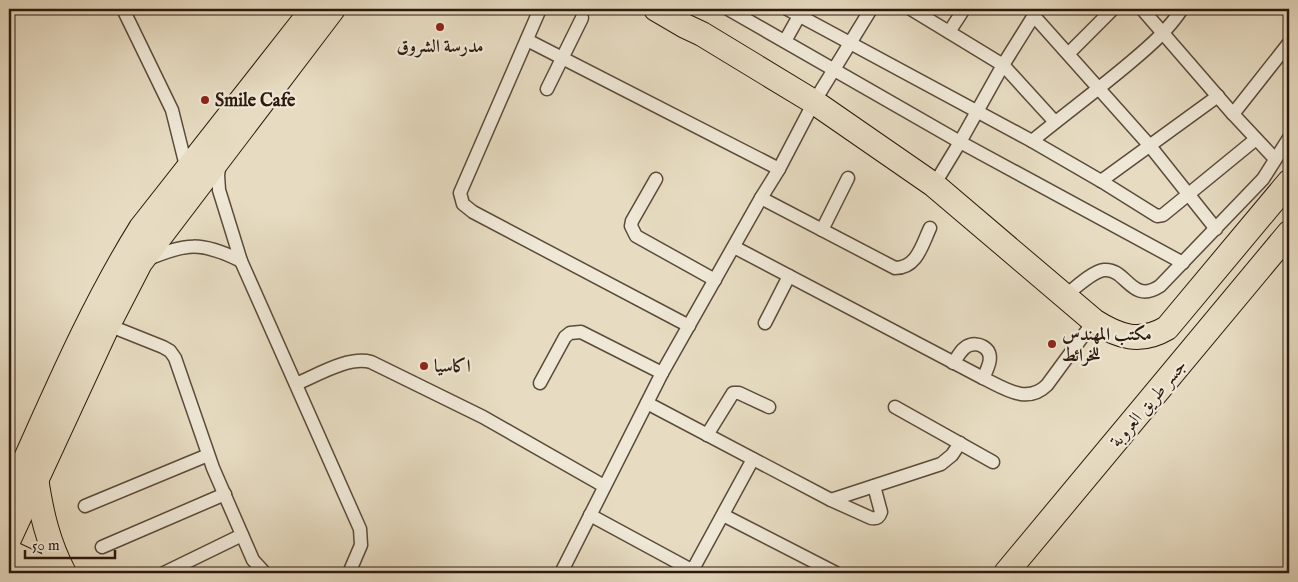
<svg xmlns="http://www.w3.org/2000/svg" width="1298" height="582" viewBox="0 0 1298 582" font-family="'IM FELL English',Amiri,serif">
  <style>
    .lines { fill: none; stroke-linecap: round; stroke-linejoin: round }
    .street-casing { stroke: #5c4a3b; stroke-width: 15 }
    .highway-casing { stroke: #2d190e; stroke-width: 26 }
    .street { stroke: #efe8d7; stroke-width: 12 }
    .highway { stroke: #e7dcc2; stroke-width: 24 }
    .poi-dot { fill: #8f2418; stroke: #efe8d7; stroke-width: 2 }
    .labels { text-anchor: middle; stroke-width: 4.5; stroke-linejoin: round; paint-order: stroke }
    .poi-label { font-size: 18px; font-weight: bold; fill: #2d190e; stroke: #efe8d7; text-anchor: start }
    .street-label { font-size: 18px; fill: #2d190e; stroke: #efe8d7 }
  </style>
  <rect width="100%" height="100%" fill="#e7dcc2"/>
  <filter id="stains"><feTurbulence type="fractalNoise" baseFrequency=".004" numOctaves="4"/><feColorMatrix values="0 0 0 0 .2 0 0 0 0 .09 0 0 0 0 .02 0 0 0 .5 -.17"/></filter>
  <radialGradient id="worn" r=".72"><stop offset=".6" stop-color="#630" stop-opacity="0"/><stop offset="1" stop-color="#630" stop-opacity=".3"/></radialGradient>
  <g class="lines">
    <g class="street-casing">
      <g id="street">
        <path d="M123,9L172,110L187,170"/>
        <path d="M540,9L460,193L463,204L473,212L689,326"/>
        <path d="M728,9L960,142L1183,263"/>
        <path d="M787,9L1032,141L1101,181L1157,216L1163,215L1256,139"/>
        <path d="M911,9L1003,65L1055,122"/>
        <path d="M1142,9L1233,114L1275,159"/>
        <path d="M1034,16L1150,146L1216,229"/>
        <path d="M949,32L964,9"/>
        <path d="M527,40L779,169"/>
        <path d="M785,41L803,9"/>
        <path d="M1069,53L1113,9"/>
        <path d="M547,89L582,18"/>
        <path d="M1233,114L1289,43"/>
        <path d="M1032,141C1065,114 1099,89 1132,61C1151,45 1168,30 1182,9"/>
        <path d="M220,163L218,175L219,190L241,261L360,529L361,545L349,573"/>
        <path d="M656,179L632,221L631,226L636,236L715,280"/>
        <path d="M1101,181L1218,96"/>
        <path d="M934,185L960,142L1003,65L1038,9"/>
        <path d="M761,198L895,268C917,268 922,245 930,228"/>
        <path d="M822,230L848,178"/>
        <path d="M734,247L983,378C1004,388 1027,405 1047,385L1094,321"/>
        <path d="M146,260C186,243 201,241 241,261"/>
        <path d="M1065,296C1074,289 1093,271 1104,270C1127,268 1131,305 1160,286L1263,179L1289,138"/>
        <path d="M765,323L789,276"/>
        <path d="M108,325L163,347L170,351L175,358L213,468L253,560L265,573"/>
        <path d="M953,363C958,357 962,347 970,345C973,344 979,344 982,346C996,353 988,368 983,378"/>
        <path d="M540,383L565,337L570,333L581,332L662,373"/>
        <path d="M296,384C318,375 348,356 371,362L483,417L604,486"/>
        <path d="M647,403L831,500L871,518C876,519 879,518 881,512L874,486"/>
        <path d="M895,407L993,462"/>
        <path d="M707,435L733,393H739L769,407"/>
        <path d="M831,500L941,464L952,455L960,443"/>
        <path d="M85,506L208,455"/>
        <path d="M590,515L697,573"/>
        <path d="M723,515L836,573"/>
        <path d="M102,547L225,494"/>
        <path d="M692,571L753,459"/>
        <path d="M164,573L242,535"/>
        <path d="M561,573L662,373L761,198L779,169L814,102L871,9"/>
      </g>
    </g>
    <g class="highway-casing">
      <g id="highway">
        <path d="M656,9L685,26L702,34L814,102L934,185L1094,321C1119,337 1140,344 1167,328L1289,182"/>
        <path d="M36,478C41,512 48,543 64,573"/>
        <path d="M9,496C50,406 88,313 141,228L313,9"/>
        <path d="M9,539L108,325L140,263L333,9"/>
        <path d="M9,552L54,573"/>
        <path d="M1006,573L1289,233"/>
      </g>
    </g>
    <use href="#street" class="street"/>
    <use href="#highway" class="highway"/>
  </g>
  <g class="poi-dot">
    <circle cx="440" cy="27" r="5"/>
    <circle cx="205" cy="100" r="5"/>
    <circle cx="1052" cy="344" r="5"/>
    <circle cx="424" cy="366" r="5"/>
  </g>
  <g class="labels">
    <g class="poi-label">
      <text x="440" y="52" text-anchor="middle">مدرسة الشروق</text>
      <text x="215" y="106">Smile Cafe</text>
      <text x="1062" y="340">مكتب المهندس<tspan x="1062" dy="21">للخرائط</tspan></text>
      <text x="434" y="372">اكاسيا</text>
    </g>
    <g class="street-label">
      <text transform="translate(1148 403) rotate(-50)" y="6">جسر طريق العروبة</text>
    </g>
  </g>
  <rect width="1298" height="582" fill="none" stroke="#e7dcc2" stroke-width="30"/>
  <rect x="10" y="10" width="1278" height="562" fill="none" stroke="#2d190e" stroke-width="2.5"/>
  <rect x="15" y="15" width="1268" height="552" fill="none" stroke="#2d190e"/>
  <path d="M25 550v8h90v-8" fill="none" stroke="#2d190e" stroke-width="2.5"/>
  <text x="32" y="550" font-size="15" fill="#2d190e" stroke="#efe8d7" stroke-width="4" paint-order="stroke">50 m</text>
  <rect width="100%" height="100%" filter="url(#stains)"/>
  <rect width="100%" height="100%" fill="url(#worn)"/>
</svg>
